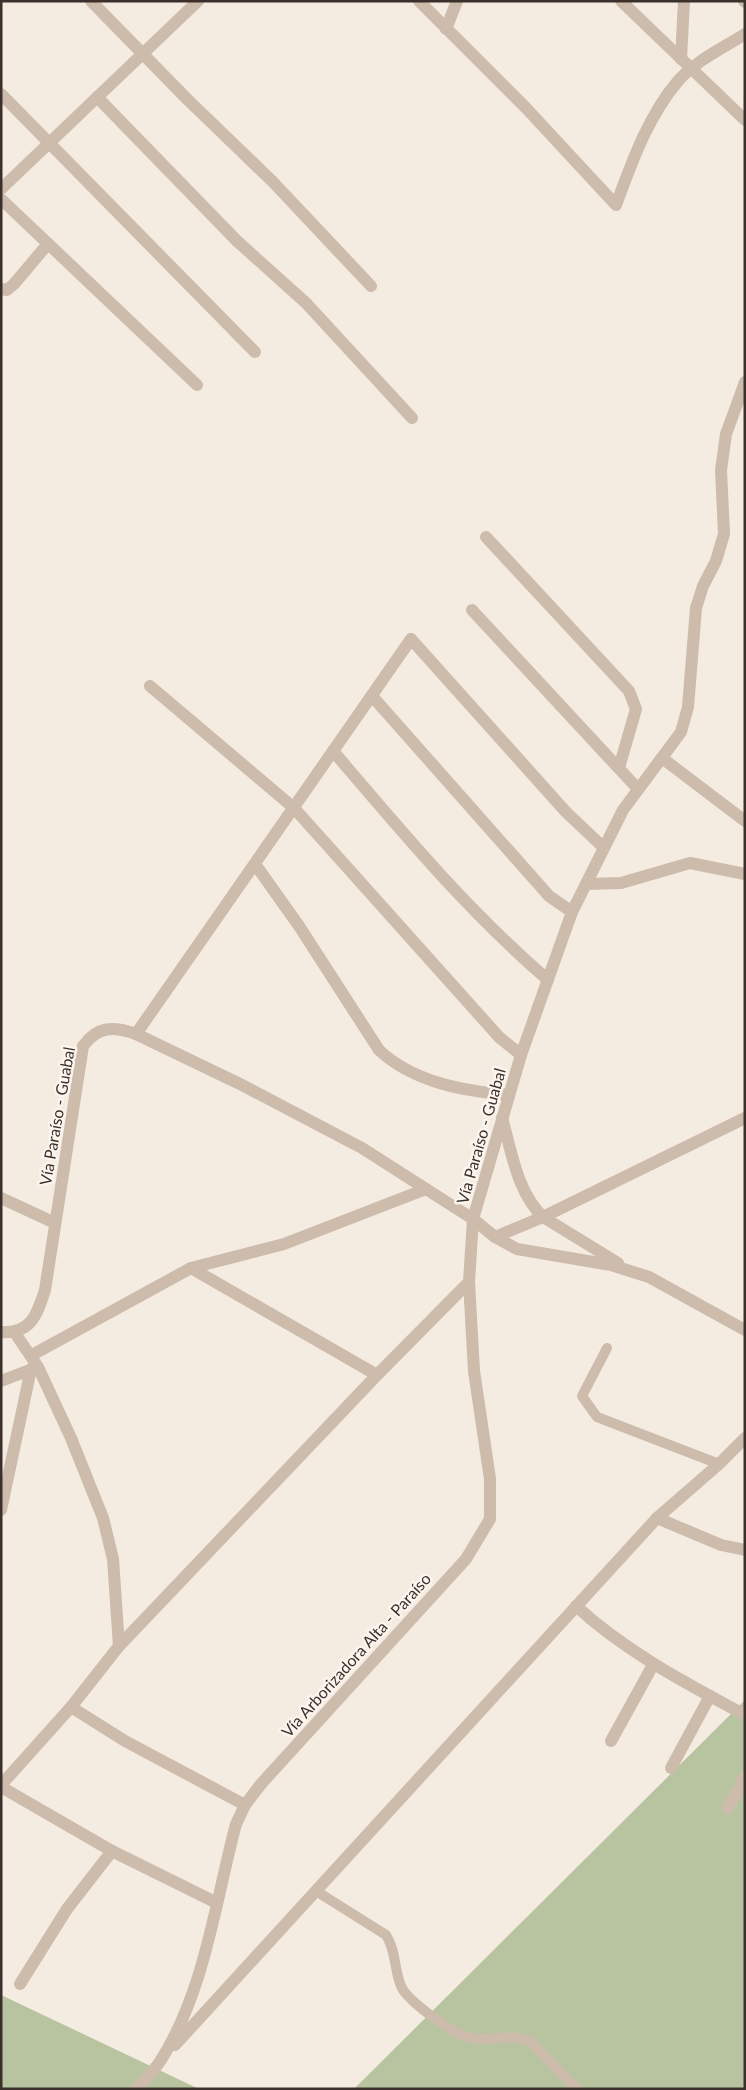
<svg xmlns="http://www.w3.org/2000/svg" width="746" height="2090" viewBox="0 0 746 2090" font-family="Lato,sans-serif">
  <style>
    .green { fill: #b8c4a0 }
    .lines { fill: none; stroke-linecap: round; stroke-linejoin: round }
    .service { stroke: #cdbbac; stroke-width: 10 }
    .minor { stroke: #cdbbac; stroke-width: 12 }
    .tertiary { stroke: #cdbbac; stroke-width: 12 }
    .labels { text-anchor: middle; stroke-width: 5; stroke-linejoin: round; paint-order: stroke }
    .street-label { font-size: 16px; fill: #3b302b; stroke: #fbf5ee }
  </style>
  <rect width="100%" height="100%" fill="#f4ebe1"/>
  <g class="green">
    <path d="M745,1700V2089H354Z"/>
    <path d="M1,1995L199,2089H1Z"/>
  </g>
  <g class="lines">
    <g class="service">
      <path d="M607,1348L582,1396L597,1417L719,1464"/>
      <path d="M316,1891L386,1935C396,1950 394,1969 401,1986C407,2001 455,2035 470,2038C491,2042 511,2032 531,2042L577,2089"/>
    </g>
    <g class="minor">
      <path d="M91,1L187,99L273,182L371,286"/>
      <path d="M419,1L526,108L616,205C632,162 648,116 678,81C695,61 723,48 745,34"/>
      <path d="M621,1L745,120"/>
      <path d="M744,1L745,2"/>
      <path d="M446,29L457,1"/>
      <path d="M681,59L684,1"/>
      <path d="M1,94L255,352"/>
      <path d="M97,97L237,241L306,303L412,418"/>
      <path d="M1,189L198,1"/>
      <path d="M1,199L197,385"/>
      <path d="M1,289L7,290L14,284L47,245"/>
      <path d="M486,537L629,691L636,709L619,768"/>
      <path d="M472,610L638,789"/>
      <path d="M150,686L294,808L499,1037L521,1055"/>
      <path d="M372,696L549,896L572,912"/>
      <path d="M333,751C402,832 467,910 548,980"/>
      <path d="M662,758L745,821"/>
      <path d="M255,864L299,926L379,1050C413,1082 463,1091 509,1095"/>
      <path d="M586,884L621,883L690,863L745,874"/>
      <path d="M136,1034L411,639L566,812L604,848"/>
      <path d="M502,1118C512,1153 517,1192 543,1217L618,1263"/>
      <path d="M1,1198L55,1223"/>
      <path d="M473,1219L495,1237L517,1249L611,1265L649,1277L745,1330"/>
      <path d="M495,1237L543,1217L745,1118"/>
      <path d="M191,1268L377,1375"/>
      <path d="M15,1333L38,1367L71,1438L103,1518L113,1559L119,1646"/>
      <path d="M32,1355L191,1268L284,1244L426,1189"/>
      <path d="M1,1381L35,1368"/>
      <path d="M1,1510L31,1369"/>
      <path d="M657,1518L721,1545L745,1550"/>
      <path d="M576,1606C626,1652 686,1683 745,1715"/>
      <path d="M71,1707L125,1741L245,1805"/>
      <path d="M611,1741L653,1665"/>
      <path d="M671,1768L710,1696"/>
      <path d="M1,1785L71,1707L119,1646L377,1375L469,1282"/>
      <path d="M1,1787L112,1851L217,1903"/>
      <path d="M728,1808L745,1777"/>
      <path d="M20,1984L67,1909L112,1851"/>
      <path d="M175,2045L657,1518L719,1464L745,1438"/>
      <path d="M136,2089C144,2080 155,2070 161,2060C205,1990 215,1903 236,1824L245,1805L261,1784L466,1559L490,1519V1479L474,1371L469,1282L473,1219"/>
    </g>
    <path class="tertiary" d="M1,1332C31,1334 37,1315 45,1290L83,1046C98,1026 113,1026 136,1034L242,1085L362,1148L473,1219L521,1055L572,912L623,810L681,732L688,707L696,608L703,586L716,561L724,534L721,470L726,434L745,382"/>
  </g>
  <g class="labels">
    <g class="street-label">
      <text transform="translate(57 1116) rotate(-80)" y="6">Vía Paraíso - Guabal</text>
      <text transform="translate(481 1136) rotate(-74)" y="6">Vía Paraíso - Guabal</text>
      <text transform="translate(356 1655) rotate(-48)" y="6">Vía Arborizadora Alta - Paraíso</text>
    </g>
  </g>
  <rect width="746" height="2090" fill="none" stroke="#3b302b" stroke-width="5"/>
</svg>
